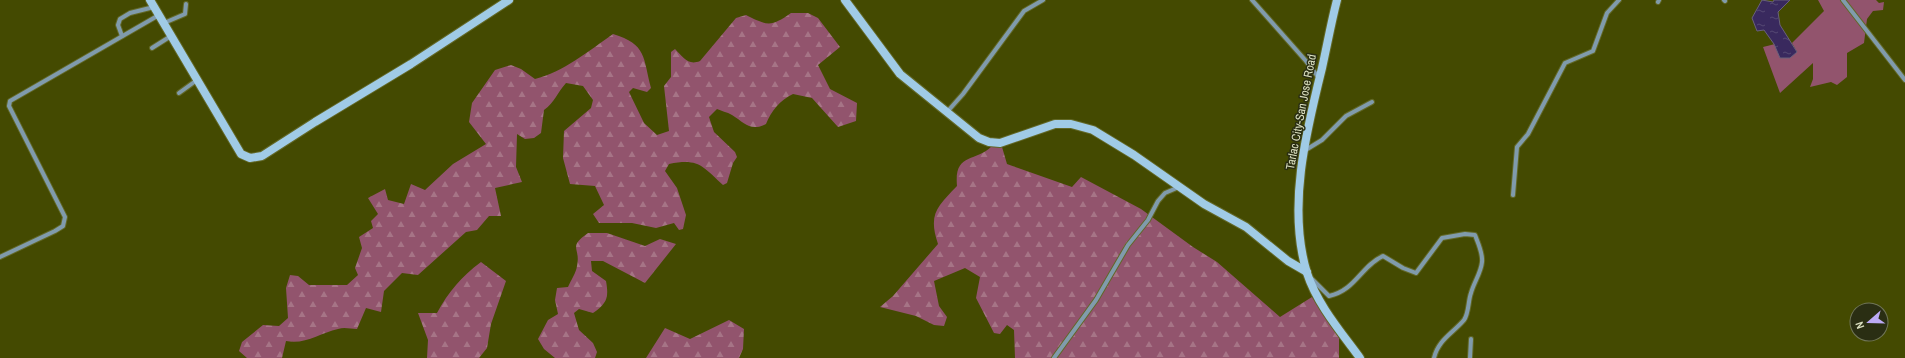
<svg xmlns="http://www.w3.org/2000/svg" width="1905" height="358" viewBox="0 0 1905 358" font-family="'Archivo Narrow',sans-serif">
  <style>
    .green { fill: #92546d }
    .forest { fill: url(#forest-firs) }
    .water { fill: url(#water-ripples); stroke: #69607b }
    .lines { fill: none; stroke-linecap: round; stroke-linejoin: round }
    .street-casing { stroke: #626827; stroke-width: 6 }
    .secondary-casing { stroke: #626827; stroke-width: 10 }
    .street { stroke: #809bac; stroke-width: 4 }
    .secondary { stroke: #a0cbe6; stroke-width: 8 }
    .labels { text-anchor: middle; stroke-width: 3; stroke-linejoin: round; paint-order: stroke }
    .street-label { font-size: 12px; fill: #dadfbf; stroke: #2a2e13 }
  </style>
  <defs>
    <pattern id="forest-firs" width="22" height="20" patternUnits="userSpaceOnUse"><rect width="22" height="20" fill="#92546d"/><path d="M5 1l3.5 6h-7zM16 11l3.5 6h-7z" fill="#a67486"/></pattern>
    <pattern id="water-ripples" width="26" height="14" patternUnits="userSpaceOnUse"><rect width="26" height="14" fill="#39295e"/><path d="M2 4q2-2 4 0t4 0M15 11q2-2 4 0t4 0" fill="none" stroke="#554873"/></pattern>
  </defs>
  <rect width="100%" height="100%" fill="#444a01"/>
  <path class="green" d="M1818,0H1876L1879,3L1884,2L1883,10L1873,11L1867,19L1864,43L1847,53V77L1837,85L1831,82L1810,87L1813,79V63L1780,93L1763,47L1775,44L1797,52L1792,43L1824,11Z"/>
  <g class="forest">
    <path d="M791,13H808L818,18L840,47L818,65L830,89L857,103L856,121L838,127L812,98L793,94C780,100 771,111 766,124C750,132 745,123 732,115C727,112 721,111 717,109L709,117L714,132L735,152L737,157L733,163L727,183L723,185C702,166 699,158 669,164L665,171L677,188L686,215L683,229L679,230L674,223L656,228L632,223H599L593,214L604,205L595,186L570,184L563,158L564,131L591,108L593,100L583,86L566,83C557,93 555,102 544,110L541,133L534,138L525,139L517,134L516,167L522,182L495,188L501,216H489L477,230L466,232L418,275L402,273L384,291L381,312L366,308L357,329C351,329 344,327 338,329C320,333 305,345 286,341L282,358H247L239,351L242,342L263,325L279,326L288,318L286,288L290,275L298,276L309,285H347L358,275L355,268L362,248L359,237L373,228L371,221L378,214L368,198L385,189L388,200L404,204L411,184L425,190L453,164L486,144L469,122L472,103L495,70L511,65L521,69L535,79C563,72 589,51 613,34C647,44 643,58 651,88L647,92L633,88L629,92L644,123L657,135L669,131L664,86L671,77V52L675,49C683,57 688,66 700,61L736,18L746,15C768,26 771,27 791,13Z"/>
    <path d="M992,146L1002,147L1007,164L1072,187L1081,177L1141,209L1193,247L1217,262L1280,317L1312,297L1339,338V358H1015L1014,330L1007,325L1000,334L994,333L976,298L980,277L965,268L934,281L939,306L947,317L944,326L934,325L916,316L880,307L893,296L938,244C928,214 937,207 957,186C954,152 975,163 992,146Z"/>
    <path d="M588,233H607L645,246L660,239L676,244L645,283L603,261H591L592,271L606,281C609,298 607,303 593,313L579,309L574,313L579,330L593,343L597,352L595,358H555L544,349L538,339L548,320L558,314L555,300L557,288L568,287C571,280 576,273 577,266C581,247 567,248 588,233Z"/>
    <path d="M481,262L506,281L491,324L487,348L479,358H427L428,340L418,313H437C449,291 461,277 481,262Z"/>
    <path d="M729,320L744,329L743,349L739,358H646L665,328L690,339Z"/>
  </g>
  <path class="water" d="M1762,0L1773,2L1774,0H1790L1778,12L1780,25L1797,52L1790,58H1780L1774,44L1764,30L1757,31L1752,18Z"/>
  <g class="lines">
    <g class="street-casing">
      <g id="street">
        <path d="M1252,0L1306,61L1319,78"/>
        <path d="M1724,0L1725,1"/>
        <path d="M1843,0L1905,80"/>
        <path d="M1658,2L1659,0"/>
        <path d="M164,23L185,14L186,4"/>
        <path d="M122,36L118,25L120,19L130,13L154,7"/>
        <path d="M152,48L171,36"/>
        <path d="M179,93L197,80"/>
        <path d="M947,112L963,94L1024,11L1043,0"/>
        <path d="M1304,151L1322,140L1346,116L1372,102"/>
        <path d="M1513,195L1517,147L1528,134L1565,63L1593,51L1607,13L1619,0"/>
        <path d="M0,257L55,231L63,226L65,217L9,106L10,101L159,15"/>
        <path d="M1312,279L1329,296C1356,290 1361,266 1383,256L1403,268L1416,273L1442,238L1465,234L1475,235C1478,243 1483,253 1482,262C1481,273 1474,282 1471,293C1468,301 1469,313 1464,320C1453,333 1438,340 1434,358"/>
        <path d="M1054,358L1096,300L1128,245L1148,220L1158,201L1165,193L1179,187"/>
        <path d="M1470,358L1471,339"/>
      </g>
    </g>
    <g class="secondary-casing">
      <g id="secondary">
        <path d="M150,0L241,154L250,158L262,156L315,122L411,64L509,0"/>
        <path d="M845,0L900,74L979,138L989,142L1000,143L1055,124H1071L1093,130L1134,155L1204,204L1246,227L1288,261L1307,272"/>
        <path d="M1337,0C1331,23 1327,46 1322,68C1306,132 1287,208 1307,273C1317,304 1341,332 1360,358"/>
      </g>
    </g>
    <use href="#street" class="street"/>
    <use href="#secondary" class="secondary"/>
  </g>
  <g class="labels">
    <g class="street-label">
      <text transform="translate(1301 112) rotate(-79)" y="4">Tarlac City-San Jose Road</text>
    </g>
  </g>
  <g transform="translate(1869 322) rotate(250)"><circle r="19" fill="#2a2e13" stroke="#707558"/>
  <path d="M0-3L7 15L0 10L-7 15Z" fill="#bcaaf5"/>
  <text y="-6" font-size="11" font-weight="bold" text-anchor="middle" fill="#dadfbf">N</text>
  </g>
</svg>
